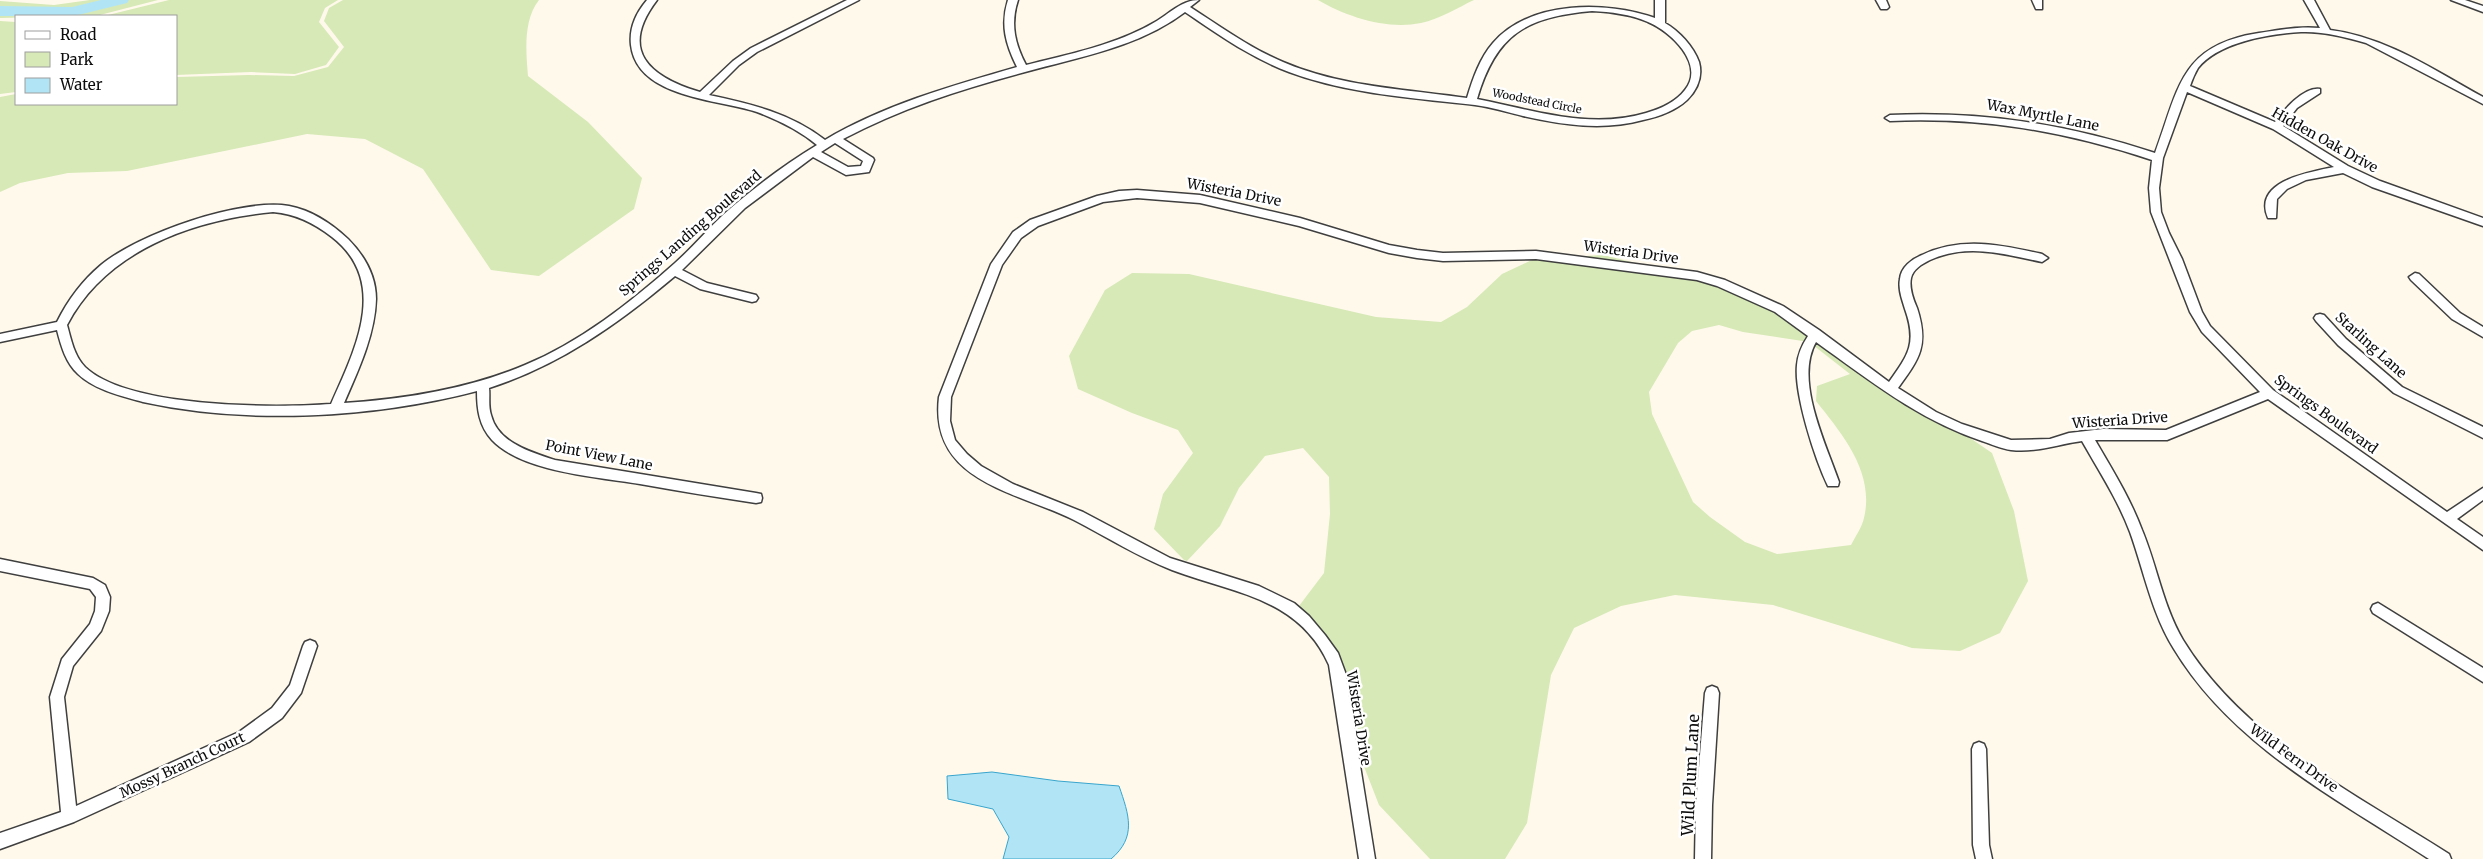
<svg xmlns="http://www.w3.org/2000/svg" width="2483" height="859" viewBox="0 0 2483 859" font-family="Merriweather,serif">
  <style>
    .green { fill: #d7e9b6; fill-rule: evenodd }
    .water { fill: #b1e5f6; stroke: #38a5cd }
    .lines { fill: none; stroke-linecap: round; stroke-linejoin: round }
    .river { fill: #b1e5f6; fill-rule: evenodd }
    .minor-casing { stroke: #3f3f3f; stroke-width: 3 }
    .minor { fill: #fff; fill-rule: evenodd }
    .labels { text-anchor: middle; stroke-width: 5; stroke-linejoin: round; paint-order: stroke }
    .far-street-label { font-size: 11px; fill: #0c0c0c; stroke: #fff }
    .street-label { font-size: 14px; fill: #0c0c0c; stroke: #fff }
    .near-street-label { font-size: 16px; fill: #0c0c0c; stroke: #fff }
  </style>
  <rect width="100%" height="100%" fill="#fff9ec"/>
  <g class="green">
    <path d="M90,0H158L96,16L0,18V1L54,5Z"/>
    <path d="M169,0H338L325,8L319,22L339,47L326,65L295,74L251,72L176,75V16H104Z"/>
    <path d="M343,0H539C523,20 526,52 528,76L588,122L642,178L634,209L539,276L491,270L423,169L365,139L307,134L127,171L68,173L20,183L0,192V97L16,94V104H176V77L249,75L294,76L328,67L344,47L324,21L329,8Z"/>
    <path d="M1318,0H1474C1457,8 1440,19 1421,23C1387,30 1347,17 1318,0Z"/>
    <path d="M0,21L16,22V92L0,94Z"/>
    <path d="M1603,255L1719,283L1765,297L1992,453L2014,511L2028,581L2000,633L1960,651L1912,648L1773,605L1675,595L1621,606L1574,628L1551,675L1527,823L1505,859H1430L1379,805L1349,728L1327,646L1299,606L1324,573L1330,514L1329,477L1303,448L1265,456L1239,488L1220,526L1187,561L1184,560L1154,529L1163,494L1193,453L1178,430L1132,413L1078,389L1069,356L1105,290L1132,273L1189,274L1376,317L1441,322L1467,307L1502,274L1534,259ZM1719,325L1743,332L1809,342L1850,374L1817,386L1816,401C1842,434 1875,472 1864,518C1862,527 1855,537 1851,545L1777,554L1745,542L1710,517L1693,502L1652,414L1649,392L1678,343L1692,331Z"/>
  </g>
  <path class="water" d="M992,772L1058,781L1119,786C1129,815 1137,837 1111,859H1003L1009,837L993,809L948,799L947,776Z"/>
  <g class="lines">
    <path class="river" d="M101,0H129L127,3L74,16H0V6L72,7Z"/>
    <g class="minor-casing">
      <g id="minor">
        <path d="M647,0H657C618,51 650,77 700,92L733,61L751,48L847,0H859L757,52L739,65L709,95C751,104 790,113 825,140C884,105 951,86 1017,67C1006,45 1000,25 1008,0H1018C1010,24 1015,44 1026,65C1069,54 1116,45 1155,22C1169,14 1182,0 1199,0L1190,7C1221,27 1250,48 1283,62C1341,87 1405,89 1467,98C1473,78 1480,58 1493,43C1530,0 1607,1 1655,18V0H1665V23C1679,31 1693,46 1699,62C1703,77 1697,90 1687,100C1675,111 1658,117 1643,120C1603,131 1563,125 1523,116C1507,112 1491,107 1475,105C1414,98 1348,94 1289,72C1251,58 1218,34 1185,12C1139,47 1079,57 1025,72C962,89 901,108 843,139L873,158L874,160L869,172L846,175L813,157L745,208L682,270L707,283L756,295L758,298L756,301L752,302L700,289L675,276C618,324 560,365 489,388C490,396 488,406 491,415C498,443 531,452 555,460L756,493L761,494L762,498L761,502L756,503C717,497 678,491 640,484C598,477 522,472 492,440C479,426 477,409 477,391C374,418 248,425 143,402C121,396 95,390 78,374C66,363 61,346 57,330L0,342V334L57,322C68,300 82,281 101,265C138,234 240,198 289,206C311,210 332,224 348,239C364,255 376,276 376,299C375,335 358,371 344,403C405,399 468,389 525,365C580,342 630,303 675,263C692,248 706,231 723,215C752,189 784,165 817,145C799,130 778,120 757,112C718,99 637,98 631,45C629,28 636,13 647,0ZM1592,11C1611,12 1630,14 1648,22C1670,31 1706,64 1685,90C1676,102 1660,109 1646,113C1590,130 1533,110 1477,99C1496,34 1526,17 1592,11ZM835,143L863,161L861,166L848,167L821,152ZM273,212C296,214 314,223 332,237C390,282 355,350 331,404C273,408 128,408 85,367C74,356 71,339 67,325C106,250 193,220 273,212Z"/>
        <path d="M1876,0H1886L1889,7L1887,9H1881Z"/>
        <path d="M2032,0H2042V9H2036Z"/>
        <path d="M2304,0H2314L2330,30C2386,37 2434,70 2483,97V104L2366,43C2346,37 2322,31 2301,32C2269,34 2219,42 2198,68C2195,73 2192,80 2190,86L2275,122C2283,111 2304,86 2320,89V93L2297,108L2283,126L2348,166L2380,181L2483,218V226L2372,187L2343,173L2306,180L2287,189L2277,199L2276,218H2268C2252,181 2310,172 2334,167L2273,129L2187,92L2163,158L2159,188L2161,212L2169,233L2182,259L2202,312L2210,326L2273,390L2447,512L2483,488V500L2457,519L2483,537V550L2268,399L2167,440H2095C2112,469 2130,498 2142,530C2157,566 2163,606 2183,640C2243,738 2355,794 2449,854L2451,859H2429C2338,800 2232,745 2174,649C2152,614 2144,571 2130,532C2118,500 2099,471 2082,441C2059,444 2036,453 2011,450C2002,449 1991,444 1982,441C1919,420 1869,380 1816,342C1794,380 1826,444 1839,482L1838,486H1828C1815,459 1794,394 1797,365C1798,354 1802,345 1808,336L1775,312L1717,286L1697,280L1536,259L1443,261L1417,258L1389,253L1299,226L1200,203L1137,198L1103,202L1038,226L1021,238L1002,265L951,397L950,421L955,440L967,454L981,466L1013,484L1083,512L1170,558L1259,586L1294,603L1309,616L1325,635L1338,653L1345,672L1375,859H1359L1329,665C1299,597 1232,593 1172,570C1138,557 1107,537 1074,520C1016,491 929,482 939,397L991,264L1013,232L1030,220L1097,196L1119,191L1137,190L1200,195L1300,218L1389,245L1417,250L1443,253L1536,251L1697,272L1725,280L1783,306L1819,330L1889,382C1909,354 1917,343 1905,309C1902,299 1898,289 1900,279C1901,267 1912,259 1922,255C1962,236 2001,245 2042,254L2048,258L2042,262C2004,254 1967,243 1930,260C1922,264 1913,269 1911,278C1909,288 1913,299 1917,308C1929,345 1920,358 1898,388L1936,412L1962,424L2011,440L2050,439L2069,433L2103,429L2166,430L2260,392L2202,332L2190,312L2151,212L2149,188L2152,160C2064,131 1983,117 1890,121L1885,118L1890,115C1983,111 2066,124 2155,153C2179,88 2180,45 2259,33C2280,30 2299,26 2320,28Z"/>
        <path d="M2451,0H2465L2483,6V12Z"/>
        <path d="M2415,273L2419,274L2460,313L2483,327V337L2452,319L2411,280L2409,277Z"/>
        <path d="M2320,314L2324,315L2346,339L2402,387L2483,427V438L2394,393L2338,345L2316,321L2314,318L2316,315Z"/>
        <path d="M0,559L93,578L105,585L110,597L109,611L101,631L73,666L64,697L76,806L239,732L272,708L290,685L303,646L305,642L310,640L315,642L317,646L301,693L282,718L249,742L74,822L0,849V833L61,812L50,697L62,659L90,624L95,611L96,597L90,589L0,571Z"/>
        <path d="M2378,603L2483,668V682L2373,613L2371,609L2373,605Z"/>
        <path d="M1712,686L1717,688L1719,693L1712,805L1711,859H1695L1696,805L1705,693L1707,688Z"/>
        <path d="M1979,742L1984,744L1986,749L1989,845L1992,859H1976L1973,845L1972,749L1974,744Z"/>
      </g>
    </g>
    <use href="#minor" class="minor"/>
  </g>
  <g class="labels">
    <g class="far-street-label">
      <text transform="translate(1537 101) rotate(11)" y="4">Woodstead Circle</text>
    </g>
    <g class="street-label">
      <text transform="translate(2043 115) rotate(11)" y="5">Wax Myrtle Lane</text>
      <text transform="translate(2325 140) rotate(29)" y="5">Hidden Oak Drive</text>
      <text transform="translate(1234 192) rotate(11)" y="5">Wisteria Drive</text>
      <text transform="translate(690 233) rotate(-41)" y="5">Springs Landing Boulevard</text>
      <text transform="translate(1631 252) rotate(8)" y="5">Wisteria Drive</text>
      <text transform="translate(2371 345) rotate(42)" y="5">Starling Lane</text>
      <text transform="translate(2326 414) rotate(36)" y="5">Springs Boulevard</text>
      <text transform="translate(2120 420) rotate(-4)" y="5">Wisteria Drive</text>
      <text transform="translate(599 455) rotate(11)" y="5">Point View Lane</text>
      <text transform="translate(1359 718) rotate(81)" y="5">Wisteria Drive</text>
      <text transform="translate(2294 758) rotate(36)" y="5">Wild Fern Drive</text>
      <text transform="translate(182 765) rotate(-25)" y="5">Mossy Branch Court</text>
    </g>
    <g class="near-street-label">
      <text transform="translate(1690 775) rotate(-87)" y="6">Wild Plum Lane</text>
    </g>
  </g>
  <rect x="15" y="15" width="162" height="90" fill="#ffffff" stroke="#9e9e9e"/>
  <rect x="25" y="31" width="25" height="8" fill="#ffffff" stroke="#9e9e9e"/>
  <text x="60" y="40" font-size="15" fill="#0c0c0c">Road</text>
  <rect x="25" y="52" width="25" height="15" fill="#d7e9b6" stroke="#9e9e9e"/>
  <text x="60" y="65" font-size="15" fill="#0c0c0c">Park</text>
  <rect x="25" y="78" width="25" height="15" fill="#b1e5f6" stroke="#9e9e9e"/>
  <text x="60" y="90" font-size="15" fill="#0c0c0c">Water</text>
</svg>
